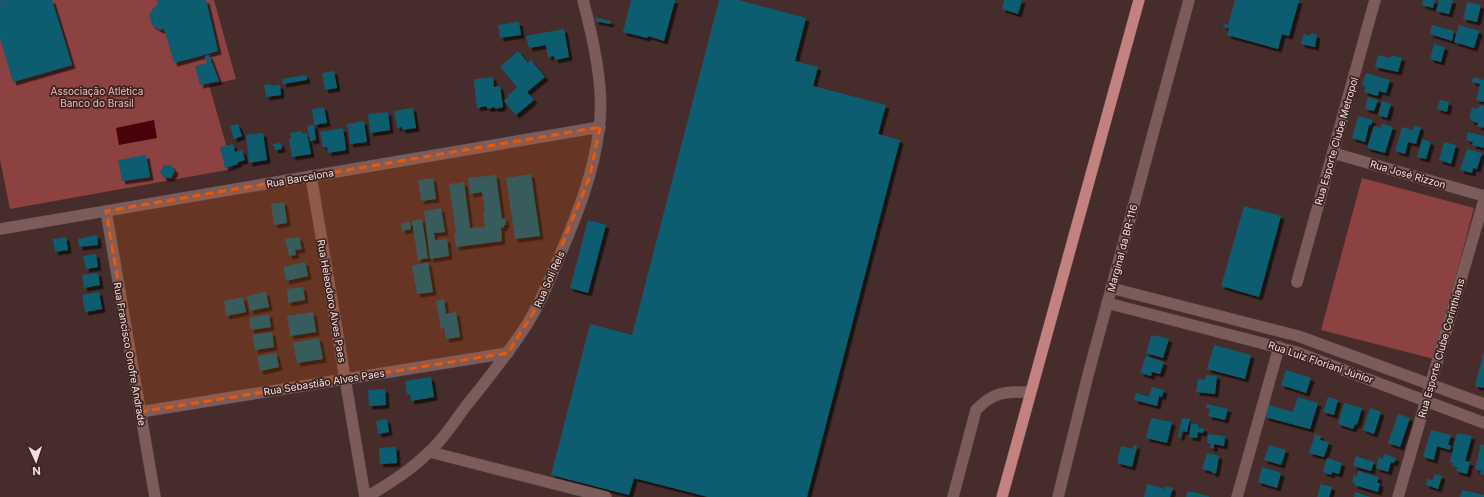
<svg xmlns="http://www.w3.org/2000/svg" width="1484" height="497" viewBox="0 0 1484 497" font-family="Inter,sans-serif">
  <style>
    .green { fill: #8b4241 }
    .water { fill: #48020a }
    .building { fill: #105d70; filter: url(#shadow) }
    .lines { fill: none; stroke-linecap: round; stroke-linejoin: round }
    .minor-casing { stroke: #604948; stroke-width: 12 }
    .tertiary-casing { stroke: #604948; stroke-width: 12 }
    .trunk-casing { stroke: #604948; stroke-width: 12 }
    .minor { stroke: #7b5c5b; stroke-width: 11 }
    .tertiary { stroke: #7b5c5b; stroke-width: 11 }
    .trunk { stroke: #c3827f; stroke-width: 11 }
    .marked { fill: #e8590c; fill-opacity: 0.2; stroke: #e8590c; stroke-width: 3; stroke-dasharray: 8 5; stroke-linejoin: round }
    .labels { text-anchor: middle; stroke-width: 3.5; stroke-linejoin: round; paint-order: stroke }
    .park-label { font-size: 10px; fill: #f2bdba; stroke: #3c2221 }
    .street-label { font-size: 10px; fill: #f3e1df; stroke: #3c2221 }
  </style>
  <defs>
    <filter id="shadow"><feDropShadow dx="3.5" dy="3.5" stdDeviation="0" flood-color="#0009"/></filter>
  </defs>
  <rect width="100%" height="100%" fill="#462c2a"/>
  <g class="green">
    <path d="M0,0H214L236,79L209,85L233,169L10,209L0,160Z"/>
    <path d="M1362,178L1474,208L1434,359L1321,330Z"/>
  </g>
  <path class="water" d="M154,120L157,138L119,145L116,128Z"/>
  <g class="building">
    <path d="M2,0H52L72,65L13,82L0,39V1Z"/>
    <path d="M157,0H206L218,51L174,63L164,29L160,30L152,25L149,15L154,7L158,5Z"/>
    <path d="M631,0H675L664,41L648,36L647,38L623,32Z"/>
    <path d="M719,0H738L806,18L795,61L818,67L813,86L886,105L878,134L900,140L807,497H708L634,478L629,495L551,475L590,324L632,335Z"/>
    <path d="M1004,0H1022L1018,14L1002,9Z"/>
    <path d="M1235,0H1299L1289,36L1282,34L1278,49L1227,35L1229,28L1223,27L1224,24L1228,25Z"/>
    <path d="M1423,0H1435L1433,8L1422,5Z"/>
    <path d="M1439,0H1453L1449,14L1436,11Z"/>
    <path d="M1467,2L1481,5L1477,22L1463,19Z"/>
    <path d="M596,18L611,21L610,24L595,21Z"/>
    <path d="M519,22L521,35L500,38L498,25Z"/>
    <path d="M1432,25L1454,31L1452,41L1430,34Z"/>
    <path d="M1459,25L1479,31L1474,48L1454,42Z"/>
    <path d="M564,29L569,57L555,60L554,56L548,57L546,45L529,48L526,36Z"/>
    <path d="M1311,33L1317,35L1315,47L1301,44L1304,34L1310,36Z"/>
    <path d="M1434,44L1445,47L1441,62L1430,59Z"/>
    <path d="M518,51L528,63L531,60L545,77L527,92L534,100L516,115L504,101L509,96L508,95L517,87L500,67Z"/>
    <path d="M209,55L219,81L200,85L195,66L207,63L205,56Z"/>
    <path d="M1378,55L1391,58V55L1402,58L1398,72L1375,67Z"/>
    <path d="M334,71L337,88L325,90L322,73Z"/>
    <path d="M1366,73L1390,80L1386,93L1379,91L1378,96L1364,92L1366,86L1362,85Z"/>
    <path d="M306,75L307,80L283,84L282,79Z"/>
    <path d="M493,77L494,87L500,86L503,107L495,109V107L488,109L486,106L477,108L474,82L475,79Z"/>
    <path d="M1473,77L1484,80V102L1476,100L1480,84L1472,82Z"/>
    <path d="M270,84L271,86L280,85L281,95L266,97L264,85Z"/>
    <path d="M1368,97L1378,100L1374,111L1365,109Z"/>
    <path d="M1440,100L1449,102L1447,112L1437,109Z"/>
    <path d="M1382,101L1391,104L1387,118L1378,115Z"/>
    <path d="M1480,105L1484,106V128L1477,126L1478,123L1471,121V119H1469L1472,108L1478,109Z"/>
    <path d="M324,107L327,123L314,125L312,109Z"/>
    <path d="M413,108L416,128L402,130V127L397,128L394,111Z"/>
    <path d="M388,112L390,130L370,133L368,114Z"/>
    <path d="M1358,116L1373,120L1371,125H1369L1365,142L1352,138Z"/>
    <path d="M364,121L367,142L350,144L347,124Z"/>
    <path d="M238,124L242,136L234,139L230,126Z"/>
    <path d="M1382,124L1393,127L1385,153L1367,148L1374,126L1381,128Z"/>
    <path d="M314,125L316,140L310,141L307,126Z"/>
    <path d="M1414,126L1421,127L1416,144L1408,142L1405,154L1395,151L1402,127L1413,130Z"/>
    <path d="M343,128L346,150L328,153L327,147H323L320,132Z"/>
    <path d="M302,131L303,134L307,133L311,154L292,157L289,139H291L290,133Z"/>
    <path d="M1468,132L1484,136V148L1472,145L1473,142L1466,140Z"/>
    <path d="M263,133L267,160L249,163L246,135Z"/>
    <path d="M1422,139L1431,142L1426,159L1417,157Z"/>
    <path d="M1444,142L1456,145L1451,164L1439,160Z"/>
    <path d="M281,143L282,149L275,150L273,144Z"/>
    <path d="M233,144L235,152L242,150L245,160L238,162V164L225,168L220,147Z"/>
    <path d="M1467,149L1482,153L1477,169L1473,168L1472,173L1460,170Z"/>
    <path d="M146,155L150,177L122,181L118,160Z"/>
    <path d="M164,165H171L175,171L171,178H164L160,172Z"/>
    <path d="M531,174L540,236L515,239L506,178Z"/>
    <path d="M496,175L502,219L505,218L506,225H504V227L501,228L502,241L456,247L454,233H456L449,184L464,182L470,228L485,227L483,212H485L482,192L470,194L468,178Z"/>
    <path d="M433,178L436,199L421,201L418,180Z"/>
    <path d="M284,202L287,223L274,225L271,204Z"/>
    <path d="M1244,206L1281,216L1259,297L1221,286Z"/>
    <path d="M441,208L445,232L434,233L435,240L447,239L449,256L430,259L424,211Z"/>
    <path d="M422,219L428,258L418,260L412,221Z"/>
    <path d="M588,220L606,225L588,293L570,288Z"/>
    <path d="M410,222L411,229L402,231L401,223Z"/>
    <path d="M97,235L98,245L79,247L78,239Z"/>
    <path d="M66,237L68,250L55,252L53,239Z"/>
    <path d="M299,237L302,249L295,250L296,255L289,256L285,239Z"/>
    <path d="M96,254L98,267L86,269L83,256Z"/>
    <path d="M305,262L308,276L286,281L283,267Z"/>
    <path d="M428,262L433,292L417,294L412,266Z"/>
    <path d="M98,273L100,285L84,288L82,275Z"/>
    <path d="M303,287L305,300L288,303L287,289Z"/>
    <path d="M99,292L102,309L85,312L82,295Z"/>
    <path d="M266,292L269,307L250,311L247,296Z"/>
    <path d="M243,297L246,312L226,316L224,301Z"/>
    <path d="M444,299L446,314L456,312L460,337L446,339L444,328L441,329L436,301Z"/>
    <path d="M313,312L316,332L290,336L287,316Z"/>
    <path d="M269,314L271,327L251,330L249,318Z"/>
    <path d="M272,332L274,347L255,350L252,335Z"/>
    <path d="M1154,335L1169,339L1163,358L1146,353L1151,336L1153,337Z"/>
    <path d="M319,338L323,359L297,363L293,343Z"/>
    <path d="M1214,345L1251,355L1245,379L1207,369Z"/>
    <path d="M1484,351V388L1475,386Z"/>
    <path d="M276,353L279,367L260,371L257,356Z"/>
    <path d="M1146,356L1164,362L1160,374L1152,372L1151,376L1140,373Z"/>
    <path d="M1286,370L1311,378L1306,393L1281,385Z"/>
    <path d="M1206,375L1217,376L1215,394L1196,392L1198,379L1205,380Z"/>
    <path d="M431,377L434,397L411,401L410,394L407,395L405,381Z"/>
    <path d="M1152,387L1164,390L1162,397L1159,396L1157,406L1134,400L1136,393L1149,397Z"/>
    <path d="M385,389L386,405L369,406L368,390Z"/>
    <path d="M1298,397L1318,403L1310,429L1265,417L1269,405L1293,412Z"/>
    <path d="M1328,397L1338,400L1334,415L1323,412Z"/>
    <path d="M1344,403L1362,408L1357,425L1355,424L1353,429L1338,424Z"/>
    <path d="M1207,404L1228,409L1225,420L1208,416L1210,409L1206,408Z"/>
    <path d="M1370,408L1381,412L1374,434L1363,430Z"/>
    <path d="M1398,414L1410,418L1400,447L1388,443Z"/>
    <path d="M1151,418L1172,422L1167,443L1146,438Z"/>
    <path d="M1182,418L1190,419L1187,432L1182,431L1181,437H1178Z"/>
    <path d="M387,419L389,432L378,434L376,421Z"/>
    <path d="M1191,423L1199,425L1198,428H1204L1203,433L1198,432L1197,438L1189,437Z"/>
    <path d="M1431,430L1451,435L1448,445H1451L1450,450L1437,446L1434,460L1423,457Z"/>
    <path d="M1457,433L1472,436L1465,461L1470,462L1467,474L1456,471L1457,467L1452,466L1453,463L1450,462Z"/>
    <path d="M1208,434L1225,436L1224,446L1214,444V448H1210L1211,444L1207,443Z"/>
    <path d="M1315,434L1321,436L1320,440L1329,442L1324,457L1309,453Z"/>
    <path d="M1481,444L1484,445V475L1480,474L1481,471L1475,469Z"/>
    <path d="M1134,445L1137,446L1132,467L1117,463L1121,446L1133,449Z"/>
    <path d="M1269,445L1286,450L1281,465L1264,460Z"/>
    <path d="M396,447L397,463L380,464L379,448Z"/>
    <path d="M1207,453L1219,456L1216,473L1212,474L1213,472L1202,469Z"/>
    <path d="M1384,454L1396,458L1394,463L1391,462L1388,472L1376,468L1379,457L1383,459Z"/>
    <path d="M1356,456L1374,462L1371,471L1353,466Z"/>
    <path d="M1327,458L1342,463L1339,474L1332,472L1331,475L1323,472Z"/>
    <path d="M1262,467L1281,473L1277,488L1258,482Z"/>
    <path d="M1358,471L1379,477L1377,483H1380L1378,492L1354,485L1355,483L1352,482L1354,475L1357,476Z"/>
    <path d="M1435,474L1442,476L1438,489L1426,485L1427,479L1433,480Z"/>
    <path d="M1147,484L1165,489V486L1173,488L1170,497H1144Z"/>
    <path d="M1321,484L1332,487L1329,497H1317Z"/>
    <path d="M1462,490L1484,495V497H1460Z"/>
    <path d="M1188,491L1209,496V497H1186Z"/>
    <path d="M1355,492L1370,497H1354Z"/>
  </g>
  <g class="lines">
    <g class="minor-casing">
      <g id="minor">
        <path d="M1333,153L1484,196"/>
        <path d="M311,176L365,497"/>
        <path d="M106,211L155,497"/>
        <path d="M0,229L600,127"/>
        <path d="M1297,282L1375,0"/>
        <path d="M140,412L508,353"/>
        <path d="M1237,497L1279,347"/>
        <path d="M1398,497L1484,200"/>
      </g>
    </g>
    <g class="tertiary-casing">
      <g id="tertiary">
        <path d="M1111,288L1298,336L1484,404"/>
        <path d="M1107,303L1296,352L1484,423"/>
        <path d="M430,452L606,497"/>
        <path d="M367,497C388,484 410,471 428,453C443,440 454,422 466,406C487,380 508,354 526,326C540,304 550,279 560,255C577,215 594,173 599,129C605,90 593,38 583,0"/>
        <path d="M953,497L976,410C994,391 1005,392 1030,392"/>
        <path d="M1058,497L1088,375L1189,0"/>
      </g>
    </g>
    <g class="trunk-casing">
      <path id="trunk" d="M1002,497L1139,0"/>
    </g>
    <use href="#minor" class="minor"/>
    <use href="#tertiary" class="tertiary"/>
    <use href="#trunk" class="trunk"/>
  </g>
  <path class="marked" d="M600,127L590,176L537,307L508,353L140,412L106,211Z"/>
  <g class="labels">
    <g class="park-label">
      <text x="97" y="95">Associação Atlética<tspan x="97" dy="12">Banco do Brasil</tspan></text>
    </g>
    <g class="street-label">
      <text transform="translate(1336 141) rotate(-74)" y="4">Rua Esporte Clube Metropol</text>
      <text transform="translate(1408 174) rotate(16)" y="4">Rua José Rizzon</text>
      <text transform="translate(300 178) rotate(-10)" y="4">Rua Barcelona</text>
      <text transform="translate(1122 248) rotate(-75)" y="4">Marginal da BR-116</text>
      <text transform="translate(549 279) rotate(-66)" y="4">Rua Soli Reis</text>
      <text transform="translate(332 301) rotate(80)" y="4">Rua Heleodoro Alves Paes</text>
      <text transform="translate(1441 348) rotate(-74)" y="4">Rua Esporte Clube Corinthians</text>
      <text transform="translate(130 354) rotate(80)" y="4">Rua Francisco Onofre Andrade</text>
      <text transform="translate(1321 362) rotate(19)" y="4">Rua Luiz Floriani Júnior</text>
      <text transform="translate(324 382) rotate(-9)" y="4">Rua Sebastião Alves Paes</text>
    </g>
  </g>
  <g transform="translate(36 461) rotate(177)" stroke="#3c2221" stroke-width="3" paint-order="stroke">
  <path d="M0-3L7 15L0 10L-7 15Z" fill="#f3e1df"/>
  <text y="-6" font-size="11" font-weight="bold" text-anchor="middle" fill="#f3e1df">N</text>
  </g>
</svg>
